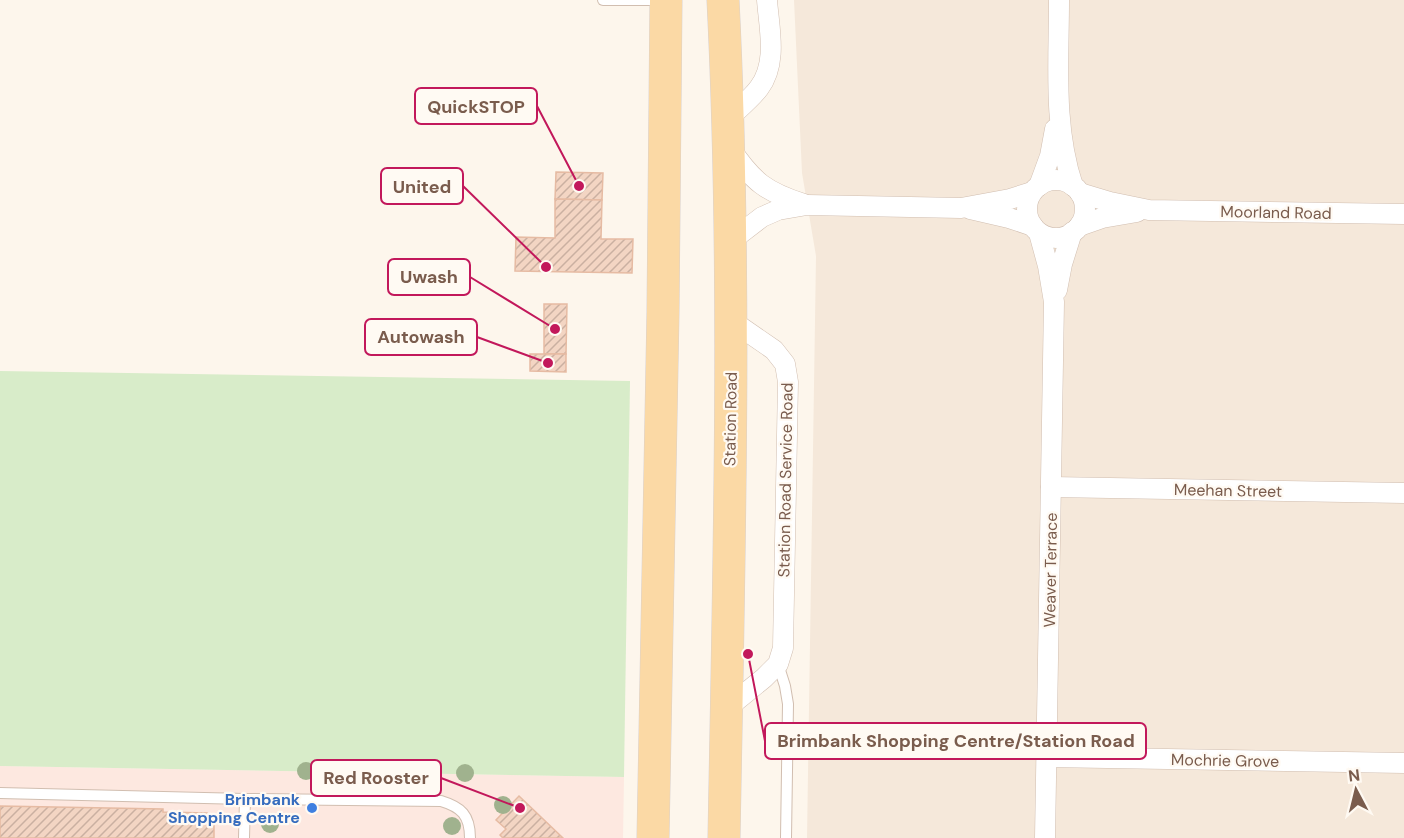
<svg xmlns="http://www.w3.org/2000/svg" width="1404" height="838" viewBox="0 0 1404 838" font-family="'DM Sans',sans-serif">
  <style>
    .residential { fill: #f5e8da }
    .commercial { fill: #fde8e0 }
    .green { fill: #d8ecc9 }
    .building { fill: url(#building-hatch); stroke: #e6bba3; stroke-width: 1.5 }
    .lines { fill: none; stroke-linecap: round; stroke-linejoin: round }
    .lane-casing { stroke: #d1beb0; stroke-width: 12 }
    .street-casing { stroke: #d1beb0; stroke-width: 21 }
    .primary-casing { stroke: #dad1cd; stroke-width: 33 }
    .lane { stroke: #fff; stroke-width: 10 }
    .street { stroke: #fff; stroke-width: 20 }
    .primary { stroke: #fbd9a5; stroke-width: 32 }
    .tree { fill: #a0b28e }
    .shop-dot { fill: #3f7fe0; stroke: #fffaf3; stroke-width: 2 }
    .labels { text-anchor: middle; stroke-width: 4.5; stroke-linejoin: round; paint-order: stroke }
    .street-label { font-size: 16px; fill: #7a5c4d; stroke: #fffaf3 }
    .shop-label { font-size: 16px; font-weight: bold; fill: #366cbe; stroke: #fffaf3; text-anchor: end }
    .leader { fill: none; stroke: #c2185b; stroke-width: 2 }
    .callout-dot { fill: #c2185b; stroke: #fffaf3; stroke-width: 2 }
    .callout { fill: #fffaf3; stroke: #c2185b; stroke-width: 2 }
    .callout-label { font-size: 18px; text-anchor: middle; font-weight: bold; fill: #7a5c4d }
  </style>
  <defs>
    <pattern id="building-hatch" width="6" height="6" patternUnits="userSpaceOnUse" patternTransform="scale(1.5)"><rect width="6" height="6" fill="#f3d5c3"/><path d="M-1 1l2-2M0 6l6-6M5 7l2-2" fill="none" stroke="#cab0a1"/></pattern>
  </defs>
  <rect width="100%" height="100%" fill="#fdf6ec"/>
  <path class="residential" d="M794,0H1404V838H807L816,256L802,173Z"/>
  <path class="commercial" d="M0,766L624,777L623,838H0Z"/>
  <path class="green" d="M0,371L630,381L624,777L0,766Z"/>
  <g class="building">
    <path d="M556,172L603,173L602,200L555,199Z"/>
    <path d="M555,199L602,200L601,239H633L632,273L515,271L516,237L555,238Z"/>
    <path d="M544,304H567L566,354H544Z"/>
    <path d="M530,354H566V372L530,371Z"/>
    <path d="M519,796L563,838H503L500,835L506,829L496,820Z"/>
    <path d="M0,806L163,809V812L207,813L214,819V838H0Z"/>
  </g>
  <g class="lines">
    <g class="lane-casing">
      <g id="lane">
        <path d="M603,0H655"/>
        <path d="M778,664L785,686L788,704L786,838"/>
        <path d="M0,793L245,799"/>
        <path d="M244,838L245,799L441,801C461,807 470,815 470,838"/>
      </g>
    </g>
    <g class="street-casing">
      <g id="street">
        <path d="M1059,0C1059,63 1053,126 1073,186"/>
        <path d="M729,118C739,108 751,99 759,88C778,63 769,28 767,0"/>
        <path d="M730,148C753,182 766,192 804,204"/>
        <circle cx="1056" cy="209" r="29"/>
        <path d="M1039,186L1050,156L1055,129"/>
        <path d="M1080,193L1110,202L1149,210L1404,214"/>
        <path d="M970,209L1009,218L1033,226"/>
        <path d="M1079,226L1102,218L1137,212"/>
        <path d="M1039,233L1048,266L1054,302L1045,838"/>
        <path d="M732,240L762,217L778,210L807,205L961,208L1010,199L1032,192"/>
        <path d="M1057,290L1062,264L1072,232"/>
        <path d="M1051,487L1404,493"/>
        <path d="M726,709L764,678L778,664L783,648L788,382L785,364L774,350L732,321"/>
        <path d="M1047,757L1404,763"/>
      </g>
    </g>
    <g class="primary-casing">
      <g id="primary">
        <path d="M723,0C737,279 729,559 724,838"/>
        <path d="M653,838L663,312L666,0"/>
      </g>
    </g>
    <use href="#lane" class="lane"/>
    <use href="#street" class="street"/>
    <use href="#primary" class="primary"/>
  </g>
  <g class="tree">
    <circle cx="306" cy="771" r="9"/>
    <circle cx="465" cy="773" r="9"/>
    <circle cx="503" cy="805" r="9"/>
    <circle cx="270" cy="824" r="9"/>
    <circle cx="452" cy="826" r="9"/>
  </g>
  <circle class="shop-dot" cx="312" cy="808" r="6"/>
  <g class="labels">
    <g class="street-label">
      <text transform="translate(1276 212) rotate(1)" y="6">Moorland Road</text>
      <text transform="translate(730 419) rotate(-89)" y="6">Station Road</text>
      <text transform="translate(785 480) rotate(-89)" y="6">Station Road Service Road</text>
      <text transform="translate(1228 490) rotate(1)" y="6">Meehan Street</text>
      <text transform="translate(1050 570) rotate(-89)" y="6">Weaver Terrace</text>
      <text transform="translate(1225 760) rotate(1)" y="6">Mochrie Grove</text>
    </g>
    <g class="shop-label">
      <text x="300" y="805">Brimbank<tspan x="300" dy="18">Shopping Centre</tspan></text>
    </g>
  </g>
  <path class="leader" d="M579 186L537 106M546 267L463 186M555 329L470 277M548 363L477 337M748 654L765 741M520 808L441 778"/>
  <g class="callout-dot">
    <circle cx="579" cy="186" r="6"/>
    <circle cx="546" cy="267" r="6"/>
    <circle cx="555" cy="329" r="6"/>
    <circle cx="548" cy="363" r="6"/>
    <circle cx="748" cy="654" r="6"/>
    <circle cx="520" cy="808" r="6"/>
  </g>
  <g class="callout">
    <rect x="415" y="88" width="122" height="36" rx="6"/>
    <rect x="381" y="168" width="82" height="36" rx="6"/>
    <rect x="388" y="259" width="82" height="36" rx="6"/>
    <rect x="365" y="319" width="112" height="36" rx="6"/>
    <rect x="765" y="723" width="381" height="36" rx="6"/>
    <rect x="311" y="760" width="130" height="36" rx="6"/>
  </g>
  <g class="callout-label">
    <text x="476" y="113">QuickSTOP</text>
    <text x="422" y="193">United</text>
    <text x="429" y="283">Uwash</text>
    <text x="421" y="343">Autowash</text>
    <text x="956" y="747">Brimbank Shopping Centre/Station Road</text>
    <text x="376" y="784">Red Rooster</text>
  </g>
  <g transform="translate(1356 790) rotate(353)" stroke="#fffaf3" stroke-width="4.5" paint-order="stroke">
  <path d="M0-4.5L10 22L0 15L-10 22Z" fill="#7a5c4d"/>
  <text y="-9" font-size="16" font-weight="bold" text-anchor="middle" fill="#7a5c4d">N</text>
  </g>
</svg>
